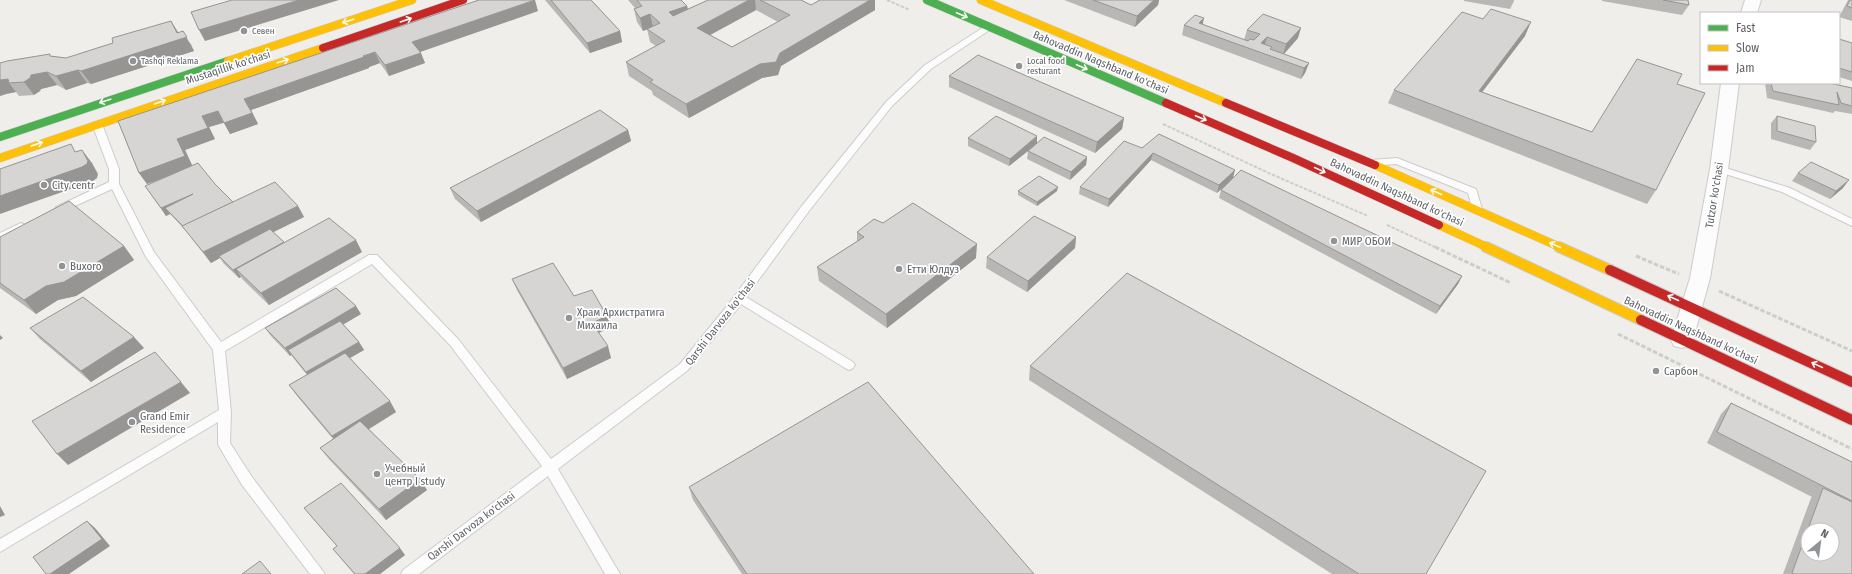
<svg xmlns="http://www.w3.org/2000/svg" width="1852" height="574" viewBox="0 0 1852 574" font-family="'Fira Sans Condensed',sans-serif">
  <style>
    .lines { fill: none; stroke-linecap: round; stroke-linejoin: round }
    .lane-casing { stroke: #cbcccc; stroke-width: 2 }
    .street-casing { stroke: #cbcccc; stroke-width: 2 }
    .fast-casing { stroke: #cacacb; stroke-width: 9 }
    .slow-far1-casing { stroke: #cacacb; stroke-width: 9 }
    .slow-casing { stroke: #cacacb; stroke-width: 12 }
    .jam-far1-casing { stroke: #cacacb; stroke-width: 9 }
    .jam-casing { stroke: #cacacb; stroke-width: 12 }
    .path-far1 { stroke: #cacfcc; stroke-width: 2; stroke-dasharray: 3.5 1.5; stroke-linecap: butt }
    .path { stroke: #cacfcc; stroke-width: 3; stroke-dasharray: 4.5 2; stroke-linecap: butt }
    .lane { fill: #fdfcfc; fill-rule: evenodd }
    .street { fill: #fdfcfc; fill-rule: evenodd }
    .fast { stroke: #4caf50; stroke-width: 8 }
    .slow-far1 { stroke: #ffc107; stroke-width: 8 }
    .slow { stroke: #ffc107; stroke-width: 10 }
    .jam-far1 { stroke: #c62828; stroke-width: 8 }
    .jam { stroke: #c62828; stroke-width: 10 }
    .wall { fill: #b8b7b5; fill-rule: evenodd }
    .shaded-wall { fill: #969594 }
    .building { fill: #d6d5d3; stroke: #969594; fill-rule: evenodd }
    .oneway { stroke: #f6fbf6 }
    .poi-dot { fill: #919496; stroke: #fff; stroke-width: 1.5 }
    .labels { text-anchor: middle; stroke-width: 3.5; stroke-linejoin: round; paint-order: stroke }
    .far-poi-label { font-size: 9px; fill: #5f6368; stroke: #fff; text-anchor: start }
    .street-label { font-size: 11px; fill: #5f6368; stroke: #fff }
    .poi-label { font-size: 11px; fill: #5f6368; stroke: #fff; text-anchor: start }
  </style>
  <rect width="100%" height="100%" fill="#efeeea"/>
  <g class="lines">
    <g class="lane-casing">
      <g id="lane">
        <path d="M987,25H990L994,27L931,69L892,106L809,211L746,297L853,362L855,365L853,368L849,370L845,368L741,304L688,370L558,469L620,574H605L548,476L419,574H401L403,570L542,466L450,345L372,264L225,351L231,412L230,443L252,477L325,574H310L242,485L220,448L218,444V422L0,552V539L219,410L213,350L146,257L112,189L64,211L60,212L55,209L56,207L109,182V169L92,124L94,122H100L102,124L119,169V184L154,252L221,342L369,255H377L458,339L551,459L680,364L727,306L801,207L886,102L925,65Z"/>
        <path d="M1397,158L1476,189L1482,209L1477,212L1473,211L1468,193L1396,164L1371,166L1366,163L1371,160Z"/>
        <path d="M1719,166L1790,188L1852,219V226L1782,192L1716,171L1714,169Z"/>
        <path d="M21,223L25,225L26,227L25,229L0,241V233Z"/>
      </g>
    </g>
    <g class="street-casing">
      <g id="street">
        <path d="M1745,0H1761L1757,13H1741Z"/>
        <path d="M1721,83H1739L1728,169L1710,278L1693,340L1690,346L1682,348L1674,346L1671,340L1690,278L1710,169Z"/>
      </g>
    </g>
    <g class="fast-casing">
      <g id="fast">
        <path d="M927,0L1166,103"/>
        <path d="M0,137L228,61"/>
      </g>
    </g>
    <g class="slow-far1-casing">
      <g id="slow-far1">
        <path d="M981,0L1226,103"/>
        <path d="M228,61L412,0"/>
        <path d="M0,158L323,48"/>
        <path d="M1375,165L1562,248"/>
        <path d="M1439,225L1489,248"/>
      </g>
    </g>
    <g class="slow-casing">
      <g id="slow">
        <path d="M1486,247L1641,320"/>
        <path d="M1559,247L1610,270"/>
      </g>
    </g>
    <g class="jam-far1-casing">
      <g id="jam-far1">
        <path d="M323,48L463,0"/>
        <path d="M1166,103L1293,158L1439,225"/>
        <path d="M1226,103L1375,165"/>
      </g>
    </g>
    <g class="jam-casing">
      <g id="jam">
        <path d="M1610,270L1852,382"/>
        <path d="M1641,320L1852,420"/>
      </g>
    </g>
    <g class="path-far1">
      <path d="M887,0L910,10"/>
      <path d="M1163,124L1271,174L1368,216"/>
      <path d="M1387,225L1437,248"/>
    </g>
    <g class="path">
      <path d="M1435,247L1511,283"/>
      <path d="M1636,256L1679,274"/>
      <path d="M1719,291L1852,351"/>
      <path d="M1618,334L1852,449"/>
    </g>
    <use href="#lane" class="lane"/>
    <use href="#street" class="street"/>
    <use href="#fast" class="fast"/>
    <use href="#slow-far1" class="slow-far1"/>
    <use href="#slow" class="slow"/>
    <use href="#jam-far1" class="jam-far1"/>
    <use href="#jam" class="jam"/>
  </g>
  <g class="wall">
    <path d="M545,0H591L620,31L622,42L590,53Z"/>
    <path d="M628,0H681L687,6L688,9L708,0H801L811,5L819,1L817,0H875V10L781,66L778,75L762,78L689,118L653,95L652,91L629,76L626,62L656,46L650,42L647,29L643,31L637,22L634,9L635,8ZM756,10L778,22L732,47L710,35Z"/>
    <path d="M1064,0H1159L1158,5L1135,27Z"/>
    <path d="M1464,0H1514V1L1510,9L1464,1Z"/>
    <path d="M1602,0H1688L1689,5L1682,15L1602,1Z"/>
    <path d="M1848,0H1852V21L1839,17Z"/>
    <path d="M538,11L420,52L425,63L389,76L380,63L369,67V68L251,110L258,124L230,134L224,123L209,127L215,139L185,150L192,166L215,184L233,202L298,206L304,217L273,232L285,243L362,252L269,305L243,280L241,277L239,278L224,264L220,258L211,263L186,231L170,214L166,216L145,186L169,176L147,184L139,173L118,121Z"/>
    <path d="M1483,19L1525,36L1482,92L1592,132L1677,84L1656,190L1647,204L1388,103L1394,90Z"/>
    <path d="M171,21L178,32L191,44L194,51L91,84L87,83L66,90L57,85L41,89L40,91L34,95L19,96L16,92L6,94L0,96V63L52,56L66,58L113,43Z"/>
    <path d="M1184,25H1203L1244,40L1247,30L1298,38L1284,54L1309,63L1305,73L1301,79L1182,35Z"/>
    <path d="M1839,39L1852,43V81L1839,77Z"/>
    <path d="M949,76L1124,118L1122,129L1095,153L949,87Z"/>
    <path d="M1765,83H1829L1852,88V114L1835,111L1833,113L1767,98Z"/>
    <path d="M1777,116L1816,142L1810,150L1771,139V123Z"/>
    <path d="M628,130L631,141L481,222L455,199L450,188Z"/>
    <path d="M968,138L1037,144L1087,157L1086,165L1070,180L1027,159L1028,151L1036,144L1009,166L968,146Z"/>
    <path d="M1142,148L1233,178L1217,193L1151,160L1108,207L1079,194L1080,187Z"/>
    <path d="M1798,173L1843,188L1830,199L1792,181Z"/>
    <path d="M1221,190L1462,276L1458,284L1436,314L1219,198Z"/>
    <path d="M1018,191H1057L1037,206L1018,195Z"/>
    <path d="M883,223L976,258L887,328L819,281L817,267L857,241V232Z"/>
    <path d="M0,237L124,246L134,260L76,296L58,300L36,314L0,288Z"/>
    <path d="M1076,237L1075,248L1027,292L986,268L987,257Z"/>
    <path d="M512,279L574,296L607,316L611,327L599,333L611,358L567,379L517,290Z"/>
    <path d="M361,314L343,324L359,342L364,350L350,358L396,412L369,429L427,490L386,520L328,458L320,448L333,439L297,396L289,385L307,375L291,355L290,356L271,336L265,328Z"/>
    <path d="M30,328L144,348L91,382L40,339Z"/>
    <path d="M1030,366L1426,574H1332L1029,380Z"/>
    <path d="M1731,403L1852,462V574H1783L1811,498L1812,497L1707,443L1721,414Z"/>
    <path d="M689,487L1034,574H742L693,500Z"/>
    <path d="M304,508L405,555L380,574H354L333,549L337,546Z"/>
  </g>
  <g class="shaded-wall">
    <path d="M299,0H339L205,41L199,30Z"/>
    <path d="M535,0L538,11L417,53L412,42Z"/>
    <path d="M749,0H755L756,10L699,41L697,28Z"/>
    <path d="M870,0H875V10L781,66L778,75L762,78L689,118L686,104L780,53Z"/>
    <path d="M1154,0H1159L1158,5L1135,27L1137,16Z"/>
    <path d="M687,6L690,19L671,25L669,12Z"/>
    <path d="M650,14L653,27L643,31L640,18Z"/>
    <path d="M1204,18L1202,29L1199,23Z"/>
    <path d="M171,21L179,34L183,31L194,51L91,84L81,71L177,33Z"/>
    <path d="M1531,22L1525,36L1473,104L1479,91Z"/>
    <path d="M1301,28L1298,38L1283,55L1286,44Z"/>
    <path d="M620,31L622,42L590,53L587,43Z"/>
    <path d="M1267,37L1264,48L1261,43Z"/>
    <path d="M375,52L380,63L369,67V68L251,110L258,124L230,134L224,123L244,99Z"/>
    <path d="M421,53L425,63L389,76L385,65Z"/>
    <path d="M1309,63L1305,73L1301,79L1304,68Z"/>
    <path d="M78,70L87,83L66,90L56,76Z"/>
    <path d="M47,72L57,85L41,89L40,91L34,95L24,82L31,75Z"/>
    <path d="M8,79L9,83L16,92L6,94L0,96V80Z"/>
    <path d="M218,111L225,122L209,127L215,139L185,150L193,167L147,184L139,173L202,116Z"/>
    <path d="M1124,118L1122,129L1095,153L1097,142Z"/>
    <path d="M628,130L631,141L481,222L477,211Z"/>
    <path d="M1037,136V144L1009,166L1010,159Z"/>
    <path d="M82,150L92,163L98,174L97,178L93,181L0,214V196Z"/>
    <path d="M1153,153L1151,160L1108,207L1109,199Z"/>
    <path d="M1087,157L1086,165L1070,180L1071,172Z"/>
    <path d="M1235,170L1233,178L1217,193L1219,185Z"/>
    <path d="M1849,180L1843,188L1830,199L1836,191Z"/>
    <path d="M1058,187L1057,191L1037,206V202Z"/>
    <path d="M193,194L165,208L170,214L166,216L161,208Z"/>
    <path d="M298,206L304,217L221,258L219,256L220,258L211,263L203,252Z"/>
    <path d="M1076,237L1075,248L1027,292L1028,281Z"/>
    <path d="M356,240L362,252L269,305L261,293Z"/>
    <path d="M284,242L289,250L236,269L241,277L239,278L233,270Z"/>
    <path d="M977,244L976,258L887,328L886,314Z"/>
    <path d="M124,246L134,260L76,296L58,300L36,314L24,300L46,286Z"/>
    <path d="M1462,276L1458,284L1436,314L1440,306Z"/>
    <path d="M356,306L361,314L292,355L288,350L291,355L290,356L285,348Z"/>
    <path d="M607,316L611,327L596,334L592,323Z"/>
    <path d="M0,335L3,338L0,340Z"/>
    <path d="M134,337L144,348L91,382L81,371Z"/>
    <path d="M359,342L364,350L311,380L306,372Z"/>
    <path d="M608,346L611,358L567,379L563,368Z"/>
    <path d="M181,382L190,393L68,465L57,454Z"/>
    <path d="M390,401L396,412L340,447L332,436Z"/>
    <path d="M420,479L427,490L386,520L379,509Z"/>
    <path d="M0,506L5,515L0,517Z"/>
    <path d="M87,521L95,528L110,546L69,574H50Z"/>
    <path d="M400,548L405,555L380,574H365Z"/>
  </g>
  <g class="building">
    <path d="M232,0H299L199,30L191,12Z"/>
    <path d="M479,0H535L412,42L421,53L385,65L375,52L363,56L364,57L244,99L252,113L224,123L218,111L202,116L208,128L177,139L185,156L139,173L118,121Z"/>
    <path d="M551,0H591L620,31L587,43Z"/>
    <path d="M637,0H681L687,6L669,12L673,16L708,0H749L697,28L732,47L790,15L760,0H801L811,5L820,0H870L780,53L776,62L760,64L686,104L650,82L653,80L626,62L665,41L647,29L660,23L650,14L640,18L634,9L642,6Z"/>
    <path d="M1093,0H1154L1137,16Z"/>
    <path d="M1663,0H1688L1689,5Z"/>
    <path d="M1850,0H1852V8L1847,6Z"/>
    <path d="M1491,9L1531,22L1479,91L1592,132L1637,59L1682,74L1677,84L1705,93L1656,190L1394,90L1462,12L1483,19Z"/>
    <path d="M1263,14L1301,28L1286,44L1267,37L1261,43L1272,47L1270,49L1309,63L1304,68L1184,25L1195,15L1204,18L1199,23L1248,41L1250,39L1254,40L1260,34L1247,30Z"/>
    <path d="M171,21L177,33L183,31L187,37L81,71L78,70L56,76L47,72L31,75L30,78L24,82L9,83L8,79L0,80V63L7,61L50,54V56L66,58L113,43L112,38Z"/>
    <path d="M1839,39L1852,43V72L1839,68Z"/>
    <path d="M978,55L1124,118L1097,142L949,76Z"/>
    <path d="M1771,83H1829L1852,88V106L1841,103L1837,92L1839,105L1773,91Z"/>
    <path d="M600,110L628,130L477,211L450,188Z"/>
    <path d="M996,116L1037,136L1010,159L968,138Z"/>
    <path d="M1777,116L1815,126L1816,142L1777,131Z"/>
    <path d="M1159,134L1235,170L1219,185L1153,153L1109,199L1080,187L1124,141L1142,148Z"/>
    <path d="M1044,137L1087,157L1071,172L1028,151Z"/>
    <path d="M71,144L75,152L82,150L88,161L87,164L82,167L0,196V169Z"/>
    <path d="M1811,162L1849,180L1836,191L1798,173Z"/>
    <path d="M198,163L215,184L233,202L183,226L165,208L193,194L161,208L145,186Z"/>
    <path d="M1241,170L1462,276L1440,306L1221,190Z"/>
    <path d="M1039,176L1058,187L1037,202L1018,191Z"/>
    <path d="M275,182L298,206L203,252L182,226Z"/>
    <path d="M69,201L124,246L64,282L46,286L24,300L0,283V237Z"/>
    <path d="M913,203L977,244L886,314L817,267L864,237L857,232L874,219L883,223Z"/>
    <path d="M1034,216L1076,237L1028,281L987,257Z"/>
    <path d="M329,218L356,240L261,293L236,269Z"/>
    <path d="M270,229L284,242L233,270L219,256Z"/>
    <path d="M553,263L574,296L592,290L607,316L592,323L608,346L563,368L512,279Z"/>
    <path d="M1127,273L1486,471L1426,574H1359L1030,366Z"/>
    <path d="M336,288L356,306L285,348L265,328Z"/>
    <path d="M83,297L134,337L81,371L30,328Z"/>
    <path d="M340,321L359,342L306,372L288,350Z"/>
    <path d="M155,352L181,382L57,454L32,421Z"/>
    <path d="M345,353L390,401L332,436L289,385Z"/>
    <path d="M868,382L1034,574H747L689,487Z"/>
    <path d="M1731,403L1852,462V501L1717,432Z"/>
    <path d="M360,421L420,479L379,509L320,448Z"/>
    <path d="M341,483L400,548L365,574H355L333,549L337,546L304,508Z"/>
    <path d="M1823,488L1852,502V574H1794L1792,573ZM1808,530H1832V554H1808Z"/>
    <path d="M87,521L102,539L50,574H46L33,557Z"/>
    <path d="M260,561L271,574H242Z"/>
  </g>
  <defs><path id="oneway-shaft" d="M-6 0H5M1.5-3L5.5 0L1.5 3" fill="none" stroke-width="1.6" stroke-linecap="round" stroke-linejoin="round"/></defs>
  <g class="oneway">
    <use href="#oneway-shaft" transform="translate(962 15) rotate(23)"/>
    <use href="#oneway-shaft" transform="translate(406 20) rotate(-19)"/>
    <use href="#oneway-shaft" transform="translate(348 21) rotate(162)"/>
    <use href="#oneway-shaft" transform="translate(283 61) rotate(-18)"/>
    <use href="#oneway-shaft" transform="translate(1082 67) rotate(23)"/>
    <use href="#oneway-shaft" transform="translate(105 101) rotate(162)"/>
    <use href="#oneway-shaft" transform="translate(160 102) rotate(-19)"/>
    <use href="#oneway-shaft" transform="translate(1201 118) rotate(23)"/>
    <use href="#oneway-shaft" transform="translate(37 144) rotate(-19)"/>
    <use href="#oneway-shaft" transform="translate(1320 170) rotate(25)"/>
    <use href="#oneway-shaft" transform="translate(1436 192) rotate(-156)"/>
    <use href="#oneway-shaft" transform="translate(1555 245) rotate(-156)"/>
    <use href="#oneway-shaft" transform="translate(1673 298) rotate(-156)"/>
    <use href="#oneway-shaft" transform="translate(1817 365) rotate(-155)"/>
  </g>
  <g class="poi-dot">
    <circle cx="244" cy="31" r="4"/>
    <circle cx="133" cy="61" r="4"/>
    <circle cx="1019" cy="66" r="4"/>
    <circle cx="44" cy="185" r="4"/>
    <circle cx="1334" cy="241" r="4"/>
    <circle cx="62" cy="266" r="4"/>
    <circle cx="899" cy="269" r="4"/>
    <circle cx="569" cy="318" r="4"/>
    <circle cx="1656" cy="371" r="4"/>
    <circle cx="132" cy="422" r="4"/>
    <circle cx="377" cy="474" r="4"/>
  </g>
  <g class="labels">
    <g class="far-poi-label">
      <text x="252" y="34">Севен</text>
      <text x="141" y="64">Tashqi Reklama</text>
      <text x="1027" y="64">Local food<tspan x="1027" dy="10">resturant</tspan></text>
    </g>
    <g class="street-label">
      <text transform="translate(1101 62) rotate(23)" y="4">Bahovaddin Naqshband ko'chasi</text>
      <text transform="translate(228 67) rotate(-18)" y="4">Mustaqillik ko'chasi</text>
      <text transform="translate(1397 192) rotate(25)" y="4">Bahovaddin Naqshband ko'chasi</text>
      <text transform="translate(1714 195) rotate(-81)" y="4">Tutzor ko'chasi</text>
      <text transform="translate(720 322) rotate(-52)" y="4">Qarshi Darvoza ko'chasi</text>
      <text transform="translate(1691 330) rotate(25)" y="4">Bahovaddin Naqshband ko'chasi</text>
      <text transform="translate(471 526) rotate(-37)" y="4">Qarshi Darvoza ko'chasi</text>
    </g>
    <g class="poi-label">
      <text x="52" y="189">City centr</text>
      <text x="1342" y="245">МИР ОБОИ</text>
      <text x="70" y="270">Buxoro</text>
      <text x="907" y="273">Етти Юлдуз</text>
      <text x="577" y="316">Храм Архистратига<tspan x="577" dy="13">Михаила</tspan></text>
      <text x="1664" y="375">Сарбон</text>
      <text x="140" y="420">Grand Emir<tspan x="140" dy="13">Residence</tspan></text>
      <text x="385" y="472">Учебный<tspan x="385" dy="13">центр I study</tspan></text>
    </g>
  </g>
  <rect x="1700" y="12" width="140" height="72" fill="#ffffff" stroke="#bfc1c3"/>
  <rect x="1708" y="25" width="20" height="6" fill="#4caf50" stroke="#bfc1c3"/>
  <text x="1736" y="32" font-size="12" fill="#5f6368">Fast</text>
  <rect x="1708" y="45" width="20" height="6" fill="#ffc107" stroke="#bfc1c3"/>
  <text x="1736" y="52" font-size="12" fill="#5f6368">Slow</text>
  <rect x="1708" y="65" width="20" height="6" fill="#c62828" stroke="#bfc1c3"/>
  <text x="1736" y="72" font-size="12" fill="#5f6368">Jam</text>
  <g transform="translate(1820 542) rotate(29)"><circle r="19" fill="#ffffff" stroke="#bfc1c3"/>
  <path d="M0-3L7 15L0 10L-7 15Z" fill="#919496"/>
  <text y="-6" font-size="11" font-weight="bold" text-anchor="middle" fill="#5f6368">N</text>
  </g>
</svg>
